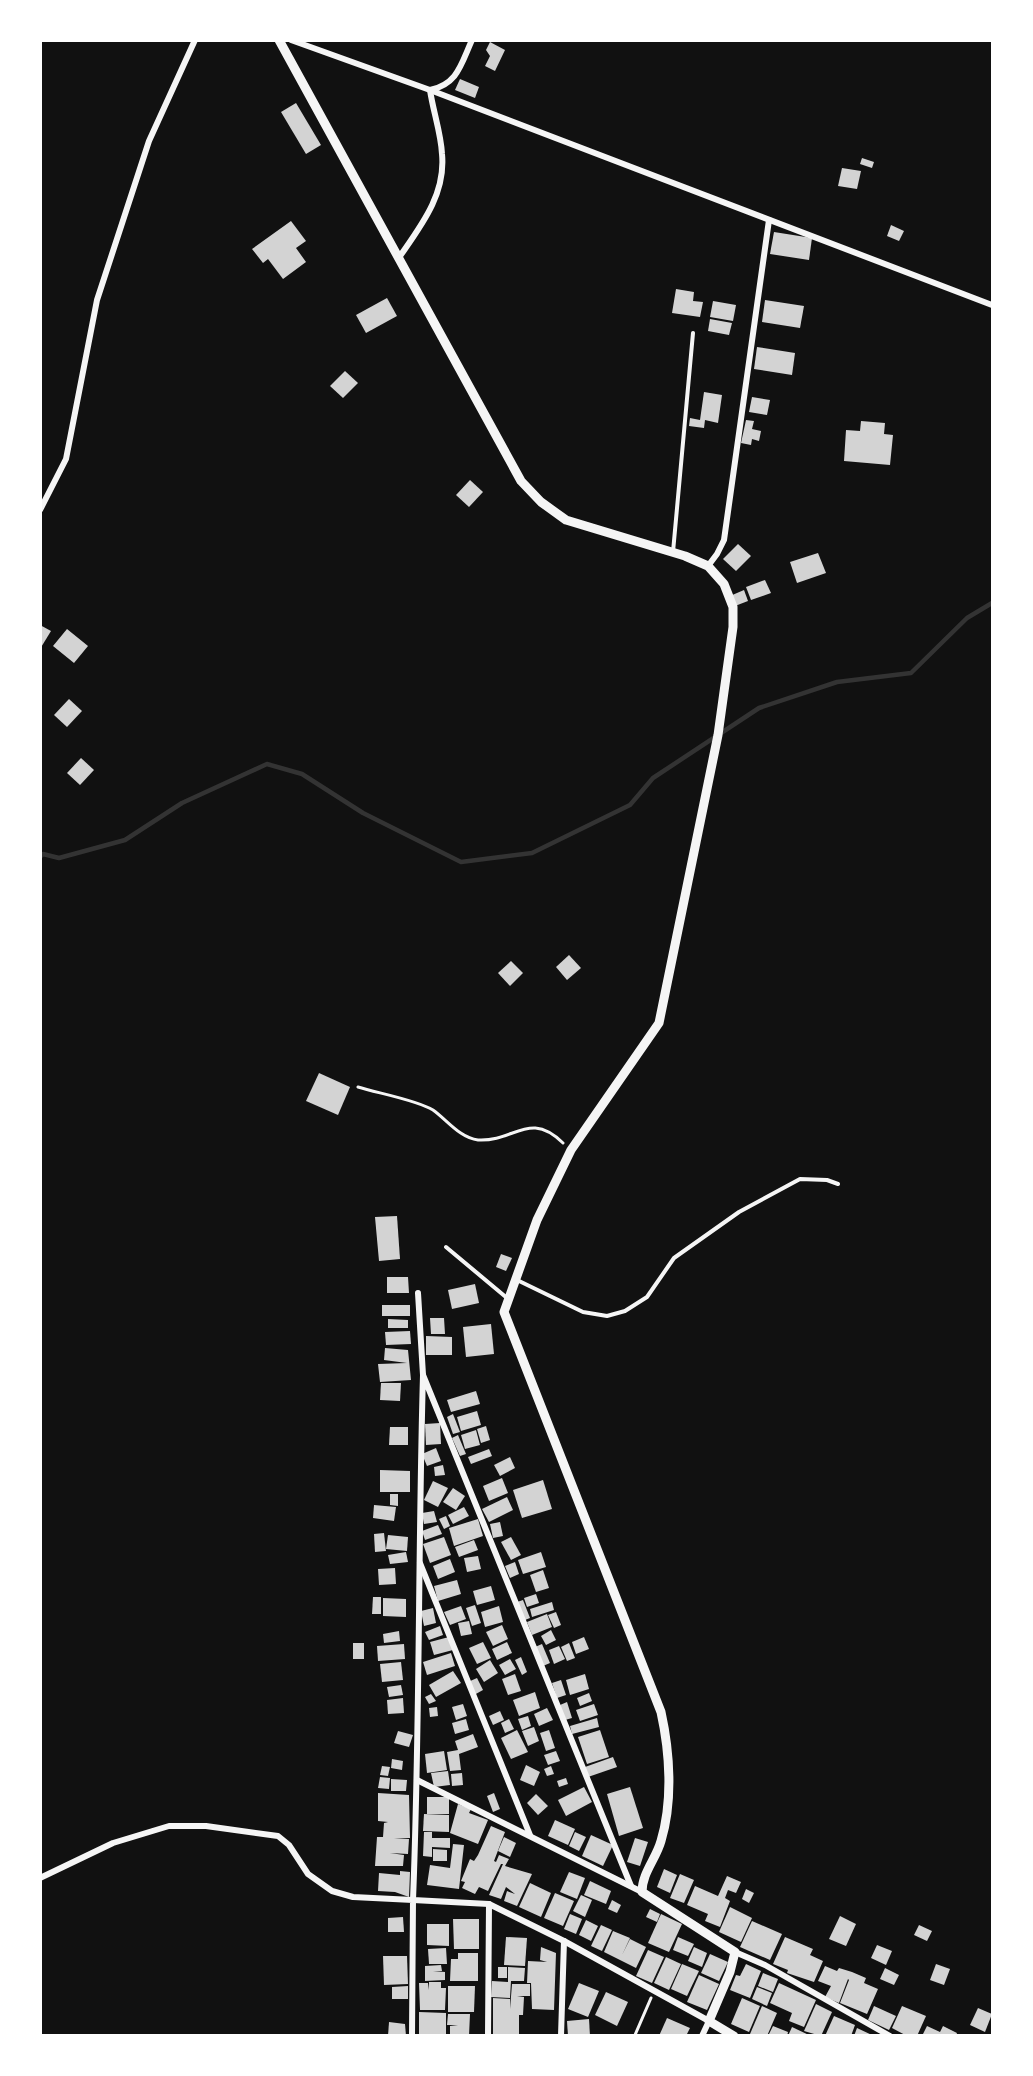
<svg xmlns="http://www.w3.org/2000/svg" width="1033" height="2076" viewBox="0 0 1033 2076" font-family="'Noto Sans',sans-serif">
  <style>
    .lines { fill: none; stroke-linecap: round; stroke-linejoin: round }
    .stream { stroke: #333; stroke-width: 4.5 }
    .building { fill: #d3d3d3 }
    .path { stroke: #f5f5f5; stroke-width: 3 }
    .service { stroke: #f5f5f5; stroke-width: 4 }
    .minor { stroke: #f5f5f5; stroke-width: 6 }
    .tertiary { stroke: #f5f5f5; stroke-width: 9 }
  </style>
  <rect width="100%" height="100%" fill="#111"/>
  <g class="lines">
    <path class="stream" d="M40,857L43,854L59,858L125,840L182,803L267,764L302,774L363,813L461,862L532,853L630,805L653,778L759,708L837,682L911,673L967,618L992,603"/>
  </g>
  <g class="building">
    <path d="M490,42L505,50L495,71L485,66L490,56L486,50Z"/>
    <path d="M460,79L479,87L475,98L455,90Z"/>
    <path d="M296,103L321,145L306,154L281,112Z"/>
    <path d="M862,158L874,162L872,168L860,164Z"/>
    <path d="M842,168L861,171L857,189L838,186Z"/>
    <path d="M291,221L306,241L296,248L306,262L283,279L268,259L263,263L252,249Z"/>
    <path d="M891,225L904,231L899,241L887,236Z"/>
    <path d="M774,232L812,238L809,260L770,254Z"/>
    <path d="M676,289L694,292L693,301L703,302L700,317L672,313Z"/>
    <path d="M387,298L397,316L366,333L356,315Z"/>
    <path d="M765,300L804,306L800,328L762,322Z"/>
    <path d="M713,301L736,305L733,321L710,317Z"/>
    <path d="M710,319L732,323L729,335L708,331Z"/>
    <path d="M757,347L795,353L792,375L754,369Z"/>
    <path d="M345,371L358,383L343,398L330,386Z"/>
    <path d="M704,392L722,395L718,423L705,420L704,428L689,426L690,418L700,420Z"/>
    <path d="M752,397L770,400L767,415L749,412Z"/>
    <path d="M746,420L754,421L752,429L761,431L759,441L752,439L751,445L741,443Z"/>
    <path d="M861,421L885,423L884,434L893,435L890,465L844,461L846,430L860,431Z"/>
    <path d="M470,480L483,492L469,507L456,495Z"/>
    <path d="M738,544L751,556L736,571L723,559Z"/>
    <path d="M818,553L826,573L797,583L790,562Z"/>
    <path d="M765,580L771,593L751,600L746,587Z"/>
    <path d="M744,590L748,601L735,606L730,596Z"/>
    <path d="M40,625L51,631L40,649Z"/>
    <path d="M67,629L88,646L74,663L53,646Z"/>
    <path d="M69,699L82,711L67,727L54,715Z"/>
    <path d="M81,758L94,770L80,785L67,773Z"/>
    <path d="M569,955L581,968L567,980L556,967Z"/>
    <path d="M511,961L523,973L510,986L498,973Z"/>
    <path d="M319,1073L350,1087L338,1115L306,1101Z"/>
    <path d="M397,1216L400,1259L379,1261L375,1217Z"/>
    <path d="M501,1254L512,1258L506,1271L496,1267Z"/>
    <path d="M387,1277H408L409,1293H387Z"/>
    <path d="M475,1284L479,1303L452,1309L448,1290Z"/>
    <rect x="382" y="1305" width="28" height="11"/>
    <path d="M430,1318H444L445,1334H431Z"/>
    <path d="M388,1319L408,1320V1328H388Z"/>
    <path d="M491,1324L494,1354L466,1357L463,1327Z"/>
    <path d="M410,1331L411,1344L386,1345L385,1332Z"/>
    <path d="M426,1336L452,1337V1355H426Z"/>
    <path d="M385,1348L408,1350L411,1380L380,1382L378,1364L407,1363L384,1360Z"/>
    <path d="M381,1383H401L400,1401L380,1400Z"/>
    <path d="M476,1391L480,1404L451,1412L447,1400Z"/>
    <path d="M477,1411L481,1425L461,1431L457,1417Z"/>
    <path d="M453,1414L460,1432L453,1434L447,1417Z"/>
    <path d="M440,1423L441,1444L426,1445L425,1424Z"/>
    <path d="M486,1426L490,1440L481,1443L477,1429Z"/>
    <path d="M390,1427H408V1445H389Z"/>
    <path d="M476,1430L480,1445L465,1449L461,1435Z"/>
    <path d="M458,1435L466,1454L460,1456L452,1438Z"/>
    <path d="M436,1448L441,1461L427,1466L422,1454Z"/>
    <path d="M489,1449L492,1456L471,1464L468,1457Z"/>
    <path d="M510,1457L515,1468L500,1476L494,1465Z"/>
    <path d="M443,1465L445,1475L435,1476L434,1467Z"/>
    <path d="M380,1470L410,1471V1492H380Z"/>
    <path d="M502,1478L508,1493L489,1501L483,1486Z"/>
    <path d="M543,1480L552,1509L522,1518L513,1490Z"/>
    <path d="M433,1481L448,1488L438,1507L424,1500Z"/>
    <path d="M453,1488L465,1496L456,1510L443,1502Z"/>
    <path d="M390,1494H398V1506L390,1505Z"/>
    <path d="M507,1497L513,1510L489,1522L482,1509Z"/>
    <path d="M374,1505L396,1507L394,1521L373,1518Z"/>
    <path d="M464,1507L469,1516L453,1524L448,1515Z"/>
    <path d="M434,1511L437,1522L424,1524L422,1513Z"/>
    <path d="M446,1516L450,1526L444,1529L439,1519Z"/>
    <path d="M478,1519L483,1536L454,1546L449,1528Z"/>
    <path d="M500,1522L503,1536L493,1538L490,1524Z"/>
    <path d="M438,1525L442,1534L425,1540L422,1531Z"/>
    <path d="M384,1533L386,1551L375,1552L374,1534Z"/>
    <path d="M388,1535L408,1537L407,1551L386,1549Z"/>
    <path d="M444,1537L451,1555L430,1563L423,1544Z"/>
    <path d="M511,1537L521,1555L511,1560L501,1542Z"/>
    <path d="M474,1540L478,1550L459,1557L455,1547Z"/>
    <path d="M406,1552L408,1562L390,1564L388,1555Z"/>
    <path d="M541,1552L546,1567L523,1574L518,1560Z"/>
    <path d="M478,1556L481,1569L467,1572L464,1558Z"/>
    <path d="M450,1559L455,1572L438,1579L433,1566Z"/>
    <path d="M515,1562L519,1574L510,1578L505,1566Z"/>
    <path d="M395,1568L396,1584L379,1585L378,1569Z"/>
    <path d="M543,1570L549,1588L536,1592L530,1575Z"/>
    <path d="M457,1580L461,1594L438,1601L434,1586Z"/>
    <path d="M491,1586L495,1600L477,1605L473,1591Z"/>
    <path d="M536,1594L539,1603L527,1607L524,1598Z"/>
    <path d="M373,1597H381V1614H372Z"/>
    <path d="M383,1598L406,1599V1617L383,1616Z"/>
    <path d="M523,1600L530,1618L525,1620L517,1602Z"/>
    <path d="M552,1602L554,1610L532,1617L530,1609Z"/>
    <path d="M475,1605L481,1623L472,1626L466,1608Z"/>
    <path d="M461,1606L466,1619L450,1625L444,1612Z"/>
    <path d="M499,1606L503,1622L485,1627L481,1612Z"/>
    <path d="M433,1608L436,1623L424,1626L421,1611Z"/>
    <path d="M556,1612L561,1625L554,1628L548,1615Z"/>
    <path d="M547,1614L552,1627L532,1635L527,1622Z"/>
    <path d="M469,1621L472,1634L461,1636L458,1623Z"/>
    <path d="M502,1625L508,1639L493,1646L486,1632Z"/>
    <path d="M440,1626L443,1635L429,1640L425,1632Z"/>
    <path d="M551,1630L556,1640L546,1645L541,1636Z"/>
    <path d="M399,1631L400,1641L384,1643L383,1634Z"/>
    <path d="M449,1637L453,1650L434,1655L430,1642Z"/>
    <path d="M584,1637L589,1649L576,1654L572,1642Z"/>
    <path d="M483,1642L491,1658L477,1664L469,1648Z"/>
    <path d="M507,1642L512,1653L497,1660L492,1649Z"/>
    <rect x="353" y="1643" width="11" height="16"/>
    <path d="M569,1643L575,1658L567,1661L561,1647Z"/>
    <path d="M404,1644L405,1659L378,1661L377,1646Z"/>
    <path d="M542,1644L550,1663L543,1666L535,1647Z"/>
    <path d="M559,1646L565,1659L554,1664L549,1650Z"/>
    <path d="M451,1653L455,1666L427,1675L423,1662Z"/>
    <path d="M521,1657L527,1672L522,1675L515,1660Z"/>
    <path d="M510,1659L516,1669L505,1675L499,1665Z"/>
    <path d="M490,1660L498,1673L484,1682L476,1669Z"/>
    <path d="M401,1662L403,1680L382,1682L380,1664Z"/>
    <path d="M453,1671L461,1683L436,1697L429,1685Z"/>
    <path d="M515,1674L521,1691L508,1695L502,1679Z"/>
    <path d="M585,1674L589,1689L570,1695L566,1680Z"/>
    <path d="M477,1678L483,1690L474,1695L468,1682Z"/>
    <path d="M561,1680L566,1695L557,1698L552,1683Z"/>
    <path d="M401,1685L403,1695L389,1697L387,1687Z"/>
    <path d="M535,1692L540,1708L519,1716L513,1700Z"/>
    <path d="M589,1693L592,1701L580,1706L577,1698Z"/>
    <path d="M431,1694L436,1701L429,1704L425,1697Z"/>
    <path d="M403,1698L404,1713L388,1714L387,1700Z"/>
    <path d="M567,1702L572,1718L565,1720L560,1705Z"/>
    <path d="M463,1704L467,1716L456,1720L452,1707Z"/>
    <path d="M594,1704L598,1715L580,1721L576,1710Z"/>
    <path d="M437,1707L438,1716L430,1717L429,1708Z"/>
    <path d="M547,1708L553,1720L539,1726L534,1714Z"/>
    <path d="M500,1711L504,1720L493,1725L489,1716Z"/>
    <path d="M528,1716L531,1726L522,1730L518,1719Z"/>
    <path d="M597,1718L599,1727L572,1734L570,1726Z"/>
    <path d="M466,1719L469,1730L455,1734L452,1723Z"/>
    <path d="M509,1719L514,1729L505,1733L501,1723Z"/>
    <path d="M534,1727L539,1741L528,1746L522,1731Z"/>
    <path d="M517,1730L528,1752L511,1759L501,1738Z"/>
    <path d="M549,1730L555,1748L546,1751L540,1733Z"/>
    <path d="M600,1730L609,1757L587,1764L578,1737Z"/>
    <path d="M398,1731L413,1735L409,1747L394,1743Z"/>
    <path d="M473,1734L478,1747L459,1754L461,1770L450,1771L447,1752L458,1750L455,1741Z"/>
    <path d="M444,1751L447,1770L427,1773L425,1754Z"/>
    <path d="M556,1751L560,1761L548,1765L544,1755Z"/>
    <path d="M613,1757L617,1767L588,1777L585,1767Z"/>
    <path d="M392,1759L403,1761L402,1770L391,1768Z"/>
    <path d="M526,1765L540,1772L534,1786L520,1780Z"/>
    <path d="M382,1766L390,1767L388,1776L380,1775Z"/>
    <path d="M551,1766L554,1774L547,1776L544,1769Z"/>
    <path d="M448,1771L450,1785L434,1787L431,1773Z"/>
    <path d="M462,1773L463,1785L452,1786L451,1774Z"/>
    <path d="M380,1777L390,1778L389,1789L378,1788Z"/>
    <path d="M566,1778L568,1784L559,1787L557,1781Z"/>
    <path d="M391,1779L407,1780L406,1791H391Z"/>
    <path d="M584,1787L592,1802L566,1816L558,1800Z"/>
    <path d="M630,1787L643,1828L619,1836L607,1794Z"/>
    <path d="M378,1793L409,1795L410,1838H394L409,1839L408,1854L390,1853L404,1855L403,1866H375L377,1837H383L384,1823L388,1822L378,1821Z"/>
    <path d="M494,1793L500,1809L493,1812L487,1796Z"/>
    <path d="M536,1794L548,1806L538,1815L527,1803Z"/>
    <rect x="427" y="1797" width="22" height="17"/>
    <path d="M458,1804L471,1809L469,1813L488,1820L478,1844L450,1833Z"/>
    <path d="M424,1814L449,1815V1832L423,1831Z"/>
    <path d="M555,1820L575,1829L568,1845L548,1836Z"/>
    <path d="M491,1826L505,1832L494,1861L496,1862L499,1855L509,1859L505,1866L532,1874L517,1906L504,1901L507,1891L515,1894L506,1887L501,1899L489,1895L503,1864H501L488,1891L479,1887L475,1894L462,1888L465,1882L461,1881L470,1859L474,1861L478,1855Z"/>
    <path d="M424,1832H432V1838H450V1848L432,1847V1857L423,1856Z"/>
    <path d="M575,1832L586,1837L579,1851L569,1846Z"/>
    <path d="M591,1835L613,1845L603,1866L582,1856Z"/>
    <path d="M504,1837L516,1843L510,1857L498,1851Z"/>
    <path d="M635,1838L648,1842L640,1866L627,1862Z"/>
    <path d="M453,1844L464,1845L459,1889L427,1885L430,1865L450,1868Z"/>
    <path d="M433,1849L447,1850V1861H433Z"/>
    <path d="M664,1869L677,1875L670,1893L657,1887Z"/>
    <path d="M400,1871L410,1872L409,1897L395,1892L378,1891L379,1873L400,1875Z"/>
    <path d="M569,1872L585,1878L577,1899L560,1892Z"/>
    <path d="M680,1874L694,1880L684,1903L670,1898Z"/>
    <path d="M727,1876L741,1882L736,1893L728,1890L725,1898L730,1901L720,1927L705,1921L708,1914L687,1905L695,1886L718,1896Z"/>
    <path d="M590,1881L611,1891L606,1904L584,1895Z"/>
    <path d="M530,1883L551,1893L541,1917L519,1907Z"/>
    <path d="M746,1889L754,1893L749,1903L742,1899Z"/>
    <path d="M555,1893L574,1901L563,1926L544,1918Z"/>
    <path d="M581,1895L592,1900L585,1917L573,1911Z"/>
    <path d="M612,1900L621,1905L617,1913L608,1909Z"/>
    <path d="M730,1907L752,1918L741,1942L719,1932Z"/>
    <path d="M650,1909L660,1914L657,1922L646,1917Z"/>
    <path d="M570,1914L582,1919L576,1934L564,1929Z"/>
    <path d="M661,1914L682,1924L669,1952L648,1943Z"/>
    <path d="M840,1916L856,1924L846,1946L829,1939Z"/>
    <path d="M403,1917L404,1932H388V1918Z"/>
    <path d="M453,1919H479V1949H454Z"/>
    <path d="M586,1920L598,1926L591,1941L579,1935Z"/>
    <path d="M752,1921L782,1934L770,1960L740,1947Z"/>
    <path d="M427,1924H449V1946L427,1945Z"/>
    <path d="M601,1925L612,1930L602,1951L591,1946Z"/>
    <path d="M919,1925L932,1931L927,1941L914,1935Z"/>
    <path d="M613,1931L630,1938L622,1955L630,1939L646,1947L636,1968L604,1952Z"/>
    <path d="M506,1937L527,1938L525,1966L504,1965Z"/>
    <path d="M678,1937L694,1944L688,1956L673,1950Z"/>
    <path d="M785,1937L813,1949L810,1955L823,1961L814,1982L787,1973L788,1970L773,1964Z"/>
    <path d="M877,1945L892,1951L886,1965L871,1958Z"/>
    <path d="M541,1947L556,1953L554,2010L532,2009L531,1983H527L528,1961L547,1962L540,1960Z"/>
    <path d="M694,1947L707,1953L702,1967L688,1961Z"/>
    <path d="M446,1948L447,1964H429L428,1949Z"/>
    <path d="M648,1950L664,1957L652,1983L636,1976Z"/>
    <path d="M458,1953H478V1981H450L451,1959H458Z"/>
    <path d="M710,1954L728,1962L719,1981L701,1973Z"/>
    <path d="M383,1956H407L408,1984L384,1985Z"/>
    <path d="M666,1957L681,1964L669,1990L654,1983Z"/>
    <path d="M682,1964L699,1971L687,1996L671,1989Z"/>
    <path d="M746,1964L761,1971L750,1998L730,1990L736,1975L740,1976Z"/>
    <path d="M936,1964L950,1969L944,1985L930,1980Z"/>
    <path d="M441,1965L442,1971H433L445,1972V1980L425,1981V1966Z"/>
    <path d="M825,1966L837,1971L839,1968L852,1972L866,1978L864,1983L878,1989L867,2014L840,2003L849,1980L848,1979L839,2003L825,1997L831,1986L818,1981Z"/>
    <rect x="498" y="1967" width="9" height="11"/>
    <path d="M508,1967L525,1968L524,1981H511L510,1998L491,1997L492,1981L508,1982Z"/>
    <path d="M885,1968L899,1975L894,1985L880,1979Z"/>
    <path d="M763,1973L778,1979L773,1992L758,1986Z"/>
    <path d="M699,1975L719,1984L707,2010L687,2002Z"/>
    <path d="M429,1982H441V1988H446L445,2010H420L419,1983H428L429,1990Z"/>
    <path d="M579,1983L599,1991L588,2017L568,2009Z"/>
    <path d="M779,1983L816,2000L804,2027L789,2021L792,2013L770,2003Z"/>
    <path d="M512,1984H530V1996H517L524,1997L523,2015H519V2036H493V1998L510,1999V2009Z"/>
    <path d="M408,1986V1999H392V1987Z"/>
    <path d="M448,1986H475L474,2012H448Z"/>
    <path d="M757,1987L772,1993L767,2006L752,1999Z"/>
    <path d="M606,1992L628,2002L617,2026L595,2015Z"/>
    <path d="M742,1998L760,2006L749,2032L731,2024Z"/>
    <path d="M816,2004L832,2012L821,2036L804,2031Z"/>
    <path d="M762,2006L777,2013L767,2036H753L750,2034Z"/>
    <path d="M874,2006L896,2016L889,2030L868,2020Z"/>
    <path d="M902,2006L926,2016L917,2036H907L892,2028Z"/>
    <path d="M978,2008L992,2014L985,2032L970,2025Z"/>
    <path d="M419,2012L446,2013V2036H419Z"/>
    <path d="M448,2014H470L469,2036H450V2026L458,2025H447Z"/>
    <path d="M834,2016L855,2025L851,2036H825Z"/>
    <path d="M667,2018L690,2028L686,2036H659Z"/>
    <path d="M589,2019L590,2036H568L567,2021Z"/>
    <path d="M389,2022L405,2024L406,2036H388Z"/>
    <path d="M773,2026L788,2032L787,2036H768Z"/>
    <path d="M927,2026L940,2032L943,2026L957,2033L956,2036H922Z"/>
    <path d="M792,2027L811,2036H788Z"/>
    <path d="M857,2028L874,2036H854Z"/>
  </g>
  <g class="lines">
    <g class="path">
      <path d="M358,1087C377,1093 417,1100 433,1110C447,1120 460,1138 478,1140C515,1142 529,1110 563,1143"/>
      <path d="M635,2035L651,1998"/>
    </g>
    <g class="service">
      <path d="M673,552L693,333"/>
      <path d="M446,1247L507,1298"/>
      <path d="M517,1280L583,1312L607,1316L625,1311L647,1297L674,1258L739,1212L800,1179L827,1180L838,1184"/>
    </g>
    <g class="minor">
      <path d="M291,40L430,90L992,305"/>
      <path d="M398,259C420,227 446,195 442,154C441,133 433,111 430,90C458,84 461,64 472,40"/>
      <path d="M40,510L66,459L97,300L149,141L195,40"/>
      <path d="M708,566L717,554L724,540L769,220"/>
      <path d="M418,1293L423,1375"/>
      <path d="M420,1563L530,1835"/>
      <path d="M417,1780L642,1892"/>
      <path d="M40,1878L113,1843L169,1826H206L278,1836L289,1845L308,1874L332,1891L353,1897L413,1900L412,2036"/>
      <path d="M631,1886L423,1375C418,1550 420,1725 413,1900L489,1904L564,1941L709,2021L702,2036"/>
      <path d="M735,1952L765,1965L890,2036"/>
      <path d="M488,2036L489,1904"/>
      <path d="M561,2036L564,1941"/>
    </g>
    <path class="tertiary" d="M279,40L521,481L541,502L566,520L685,556L708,566L724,584L733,607V627L718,735L659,1023L571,1150L537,1220L504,1312L661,1712C670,1753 673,1801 661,1841C656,1859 642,1873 642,1892L735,1952L730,1972L709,2021L734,2036"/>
  </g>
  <rect width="1033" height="2076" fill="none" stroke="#ffffff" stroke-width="84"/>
</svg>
